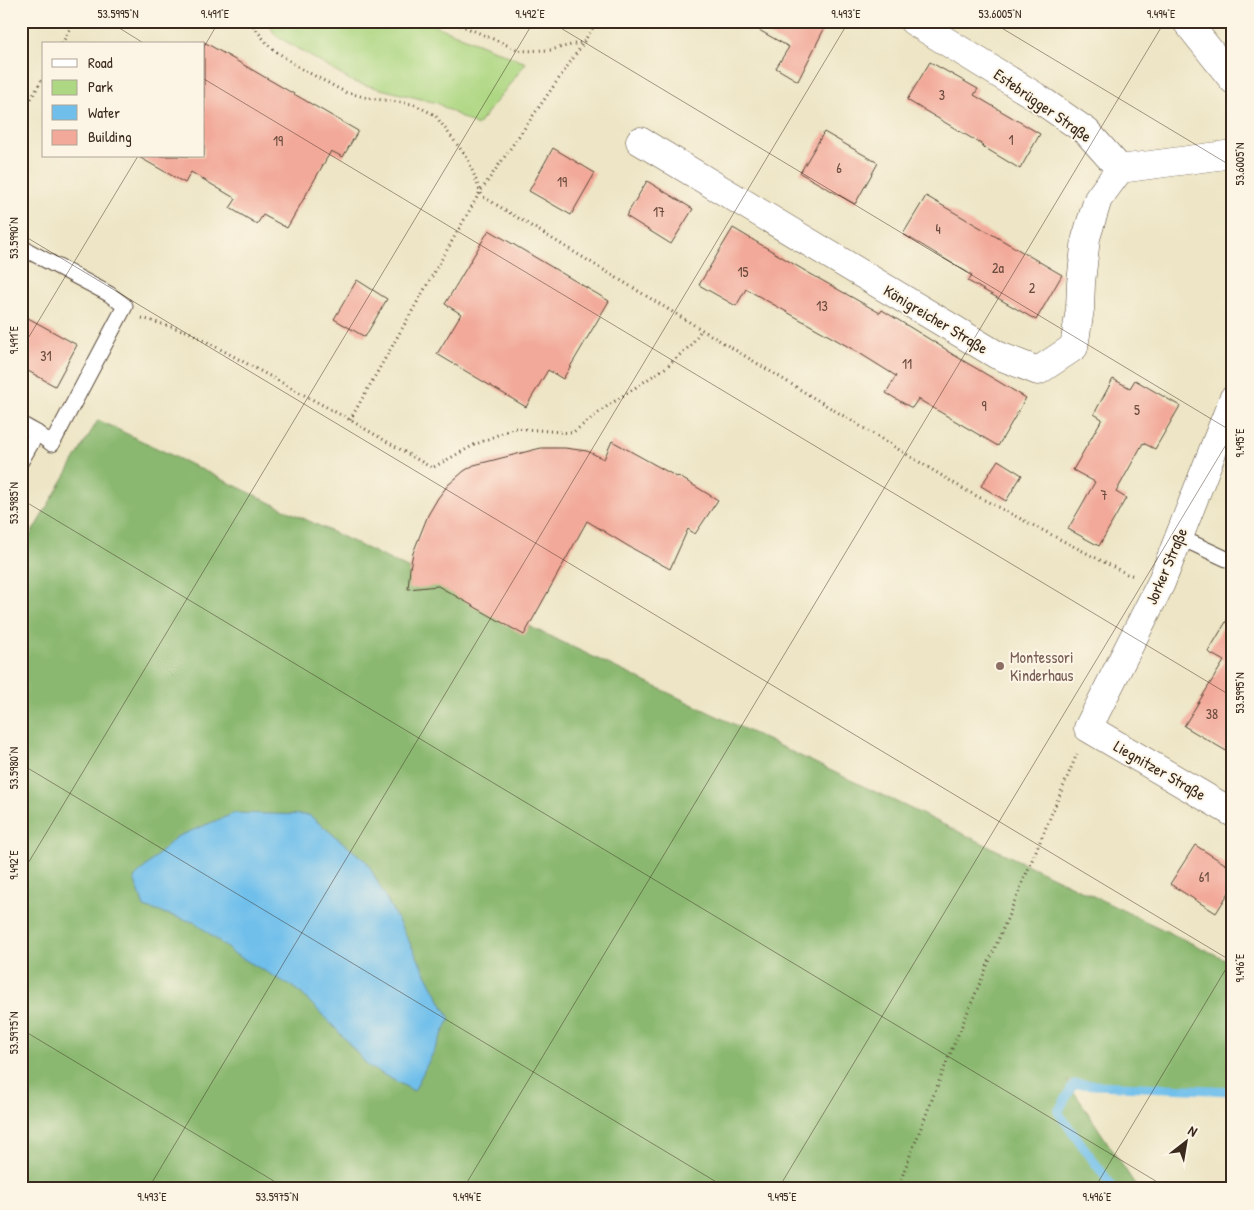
<svg xmlns="http://www.w3.org/2000/svg" width="1254" height="1210" viewBox="0 0 1254 1210" font-family="'Patrick Hand',sans-serif">
  <style>
    .green { fill: #add782; stroke: #748050 }
    .forest { fill: #8ab870; stroke: #627147 }
    .water { fill: #70bfeb; stroke: #567484 }
    .lines { fill: none; stroke-linecap: round; stroke-linejoin: round }
    .stream { stroke: #70bfeb; stroke-width: 9 }
    .building { fill: #f2a999 }
    .service-casing { stroke: #564637; stroke-width: 17 }
    .minor-casing { stroke: #564637; stroke-width: 29 }
    .path { stroke: #564637; stroke-width: 3; stroke-dasharray: 1 4; stroke-linecap: butt }
    .service { stroke: #fff; stroke-width: 15 }
    .minor { stroke: #fff; stroke-width: 28 }
    .ticks { fill: none; stroke: #3b2a1e; stroke-width: 1; stroke-opacity: 0.45 }
    .education-dot { fill: #8d6e63; stroke: #fcf5e5; stroke-width: 2 }
    .labels { text-anchor: middle; stroke-width: 4; stroke-linejoin: round; paint-order: stroke }
    .number-label { font-size: 14px; fill: #694a3d }
    .street-label { font-size: 16px; fill: #3b2a1e; stroke: #fcf5e5 }
    .education-label { font-size: 16px; fill: #785e54; stroke: #fcf5e5; text-anchor: start }
    .neatline { fill: none; stroke: #3b2a1e; stroke-width: 2 }
    .ticks-label { font-size: 12px; text-anchor: middle; fill: #3b2a1e }
  </style>
  <rect width="100%" height="100%" fill="#fcf5e5"/>
  <filter id="ink" filterUnits="userSpaceOnUse"><feTurbulence type="fractalNoise" baseFrequency=".02" numOctaves="2"/><feDisplacementMap in="SourceGraphic" scale="10" xChannelSelector="R" yChannelSelector="G"/><feConvolveMatrix kernelMatrix="1 2 1 2 8 2 1 2 1" color-interpolation-filters="sRGB"/></filter>
  <filter id="wash" filterUnits="userSpaceOnUse"><feTurbulence type="fractalNoise" baseFrequency=".0096" numOctaves="4" result="noise"/><feDisplacementMap in="SourceGraphic" scale="20" xChannelSelector="R" yChannelSelector="G"/><feGaussianBlur stdDeviation="1.12" result="paint"/><feColorMatrix in="noise" values="0 0 0 0 0 0 0 0 0 0 0 0 0 0 0 0 0 1.4 0 .05"/><feComposite in="paint" operator="in"/></filter>
  <g filter="url(#wash)">
    <rect width="100%" height="100%" fill="#ede5c5"/>
    <path class="green" d="M268,21H424L526,63L477,126L437,103L353,82L275,35Z"/>
    <path class="forest" d="M98,420L1233,963V1091L1067,1081L1138,1189H21V551Z"/>
    <path class="water" d="M235,813L309,815L367,862L450,1019L414,1091L369,1067L338,1031L298,990L233,953L196,923L144,907L134,878L176,837Z"/>
    <g class="lines">
      <path class="stream" d="M1114,1189L1058,1112L1074,1084L1233,1091"/>
    </g>
    <g id="blocks">
      <g class="building">
        <path d="M743,21H828L798,81L776,68L789,47Z"/>
        <path d="M204,42L358,131L343,157L331,151L287,228L263,215L257,224L230,208L236,199L191,172L185,183L137,156H204Z"/>
        <path d="M930,62L978,89L974,95L1040,134L1020,169L982,146L983,145L907,100Z"/>
        <path d="M824,132L878,163L855,204L800,173Z"/>
        <path d="M553,148L595,173L571,215L529,191Z"/>
        <path d="M647,181L693,209L671,244L626,216Z"/>
        <path d="M926,196L1062,275L1036,320L968,281L972,275L903,234Z"/>
        <path d="M733,228L807,272L880,313L882,310L947,350V351L1026,398L998,446L918,399L912,408L886,393L896,376L856,351L746,289L736,306L699,285Z"/>
        <path d="M489,230L609,301L563,379L548,370L526,407L437,354L461,314L445,304Z"/>
        <path d="M357,280L387,299L365,337L334,319Z"/>
        <path d="M21,314L77,345L55,386L21,367Z"/>
        <path d="M1113,379L1130,388L1135,380L1180,406L1155,449L1143,443L1116,492L1126,498L1099,546L1068,529L1095,482L1073,470L1102,419L1094,414Z"/>
        <path d="M612,441L677,477L678,476L718,500L695,534L688,529L670,569L628,546L587,521L524,635L438,586L408,589L410,568L413,553L428,515L438,498L448,485L464,471L474,465L541,448H565L587,451L604,459Z"/>
        <path d="M998,460L1022,475L1006,501L981,486Z"/>
        <path d="M1233,610V755L1184,726L1224,661L1208,652Z"/>
        <path d="M1195,845L1233,869V886L1216,913L1170,884Z"/>
      </g>
    </g>
  </g>
  <g filter="url(#ink)">
    <use href="#blocks" fill-opacity="0" stroke="#564637" stroke-width="1"/>
    <g class="lines">
      <g class="service-casing">
        <g id="service">
          <path d="M21,247L109,294L125,306L52,444L37,433"/>
          <path d="M21,424L37,433L21,461"/>
          <path d="M1179,537L1233,562"/>
        </g>
      </g>
      <g class="minor-casing">
        <g id="minor">
          <path d="M913,21L1035,96L1087,132L1120,169L1233,154"/>
          <path d="M1186,21L1233,80"/>
          <path d="M640,141L997,355L1038,371L1074,347L1080,309L1081,283L1086,238L1098,199L1120,169"/>
          <path d="M1233,399L1161,583L1088,728L1233,813"/>
        </g>
      </g>
      <g class="path">
        <path d="M252,21L254,27L270,47L300,68L345,92L368,98L413,104L435,115L468,159L482,196L967,491L1127,574L1135,576"/>
        <path d="M451,21L521,51L550,50L584,42"/>
        <path d="M62,44L74,21"/>
        <path d="M21,116L44,76"/>
        <path d="M142,318L189,332L350,420L432,468L474,445L514,428L572,433L609,405L665,368L691,345L701,330"/>
        <path d="M350,420L480,192L578,51L597,21"/>
        <path d="M898,1189L904,1171L949,1056L1077,754"/>
      </g>
      <use href="#service" class="service"/>
      <use href="#minor" class="minor"/>
    </g>
  </g>
  <path class="ticks" d="M108,21L145,44M549,21L1233,432M990,21L1233,167M204,47L219,21M204,79L1233,697M21,234L1233,962M21,350L138,156M21,499L1169,1189M21,764L728,1189M21,875L534,21M21,1029L287,1189M148,1189L849,21M463,1189L1165,21M778,1189L1233,433M1094,1189L1233,957"/>
  <circle class="education-dot" cx="1000" cy="666" r="5"/>
  <g class="labels">
    <g class="number-label">
      <text x="942" y="100">3</text>
      <text x="1011" y="145">1</text>
      <text x="278" y="146">19</text>
      <text x="839" y="173">6</text>
      <text x="562" y="187">19</text>
      <text x="659" y="217">17</text>
      <text x="938" y="234">4</text>
      <text x="998" y="273">2a</text>
      <text x="743" y="277">15</text>
      <text x="1032" y="293">2</text>
      <text x="822" y="311">13</text>
      <text x="46" y="361">31</text>
      <text x="907" y="369">11</text>
      <text x="984" y="411">9</text>
      <text x="1137" y="415">5</text>
      <text x="1104" y="500">7</text>
      <text x="1212" y="719">38</text>
      <text x="1204" y="882">61</text>
    </g>
    <g class="street-label">
      <text transform="translate(1043 105) rotate(35)" y="6">Estebrügger Straße</text>
      <text transform="translate(936 319) rotate(31)" y="6">Königreicher Straße</text>
      <text transform="translate(1166 566) rotate(-67)" y="6">Jorker Straße</text>
      <text transform="translate(1160 770) rotate(30)" y="6">Liegnitzer Straße</text>
    </g>
    <g class="education-label">
      <text x="1010" y="663">Montessori<tspan x="1010" dy="18">Kinderhaus</tspan></text>
    </g>
  </g>
  <rect width="1254" height="1210" fill="none" stroke="#fcf5e5" stroke-width="55"/>
  <rect x="42" y="42" width="162" height="115" fill="#fcf5e5" stroke="#afa495"/>
  <rect x="52" y="59" width="25" height="8" fill="#ffffff" stroke="#afa495"/>
  <text x="88" y="68" font-size="15" fill="#3b2a1e">Road</text>
  <rect x="52" y="80" width="25" height="15" fill="#add782" stroke="#afa495"/>
  <text x="88" y="92" font-size="15" fill="#3b2a1e">Park</text>
  <rect x="52" y="105" width="25" height="15" fill="#70bfeb" stroke="#afa495"/>
  <text x="88" y="118" font-size="15" fill="#3b2a1e">Water</text>
  <rect x="52" y="130" width="25" height="15" fill="#f2a999" stroke="#afa495"/>
  <text x="88" y="142" font-size="15" fill="#3b2a1e">Building</text>
  <g transform="translate(1186 1142) rotate(31)" stroke="#fcf5e5" stroke-width="4" paint-order="stroke">
  <path d="M0-4L9 19L0 12L-9 19Z" fill="#3b2a1e"/>
  <text y="-8" font-size="14" font-weight="bold" text-anchor="middle" fill="#3b2a1e">N</text>
  </g>
  <rect x="28" y="28" width="1198" height="1154" class="neatline"/>
  <g class="ticks-label">
    <text x="118" y="18">53.5995°N</text>
    <text x="215" y="18">9.491°E</text>
    <text x="530" y="18">9.492°E</text>
    <text x="846" y="18">9.493°E</text>
    <text x="1000" y="18">53.6005°N</text>
    <text x="1161" y="18">9.494°E</text>
    <text transform="translate(1240 164) rotate(-90)" y="4">53.6005°N</text>
    <text transform="translate(14 238) rotate(-90)" y="4">53.5990°N</text>
    <text transform="translate(14 340) rotate(-90)" y="4">9.491°E</text>
    <text transform="translate(1240 443) rotate(-90)" y="4">9.495°E</text>
    <text transform="translate(14 503) rotate(-90)" y="4">53.5985°N</text>
    <text transform="translate(1240 693) rotate(-90)" y="4">53.5995°N</text>
    <text transform="translate(14 768) rotate(-90)" y="4">53.5980°N</text>
    <text transform="translate(14 865) rotate(-90)" y="4">9.492°E</text>
    <text transform="translate(1240 968) rotate(-90)" y="4">9.496°E</text>
    <text transform="translate(14 1033) rotate(-90)" y="4">53.5975°N</text>
    <text x="152" y="1201">9.493°E</text>
    <text x="277" y="1201">53.5975°N</text>
    <text x="467" y="1201">9.494°E</text>
    <text x="782" y="1201">9.495°E</text>
    <text x="1097" y="1201">9.496°E</text>
  </g>
</svg>
